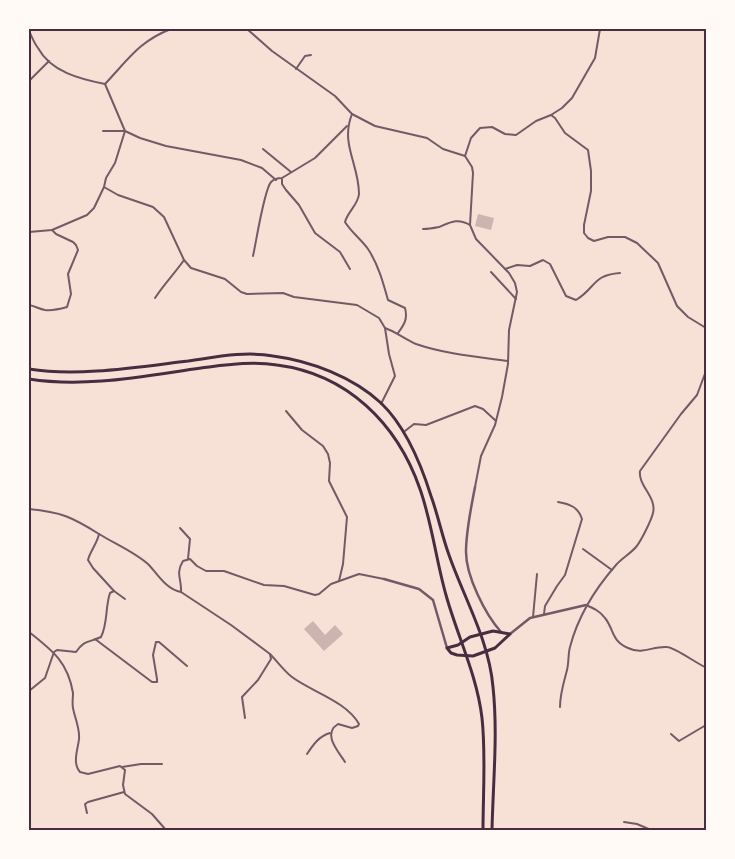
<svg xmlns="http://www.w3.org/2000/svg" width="735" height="859" viewBox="0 0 735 859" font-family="'Noto Serif',serif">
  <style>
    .building { fill: #ccb4b1 }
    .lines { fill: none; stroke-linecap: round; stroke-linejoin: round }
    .minor { stroke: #755966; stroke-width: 2 }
    .tertiary { stroke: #755966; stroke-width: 2.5 }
    .secondary { stroke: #4a2c40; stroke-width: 3 }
    .neatline { fill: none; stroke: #4a2c40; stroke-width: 2 }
  </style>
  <rect width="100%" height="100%" fill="#f7e1d7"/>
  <g class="building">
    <path d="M478,214L494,218L491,230L475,226Z"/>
    <path d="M313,621L325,635L335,625L343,634L324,651L304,629Z"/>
  </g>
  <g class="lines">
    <g class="minor">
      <path d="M247,29L272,51L335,96L352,114L375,126L427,138L443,149L465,156L472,167L473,173L470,225L476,239L509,273L515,283L517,292L509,330L508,364L502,397L495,425L481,456L475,487"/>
      <path d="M29,31C32,37 34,43 38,48C51,72 80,79 105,84C127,61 139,41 171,29"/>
      <path d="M296,69L305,56L311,55"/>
      <path d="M29,81L49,61"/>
      <path d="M29,85V113"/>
      <path d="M352,114C340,144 359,164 359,194C358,205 348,211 345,222C351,232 361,239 368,249C378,264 383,282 388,300L405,308C408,319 404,325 398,333"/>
      <path d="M551,115L555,118L565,133L588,150L591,171V191L584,225V233L588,238L594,241L608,237H625L637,243L658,263L677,306L688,317L706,328"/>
      <path d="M103,131H125L140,138L166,146L241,160L262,168L276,180"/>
      <path d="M263,149L291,172"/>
      <path d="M465,156L471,138L480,128L492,127L505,134L516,135L536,121L551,115L562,108L572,98L595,58L600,29"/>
      <path d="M282,179V184L286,190L299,205L315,233L340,252L350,269"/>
      <path d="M104,187L118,195L153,207L164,217L184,260L191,268L225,279L241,292L247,294L283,293L294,297L357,305L379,318L385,328C396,332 405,339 416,344C445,354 478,357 508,361"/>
      <path d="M423,229C429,229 434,228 439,227C451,222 458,218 470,225"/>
      <path d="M29,232L52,230L87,215L94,208L104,187L106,178L115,163L125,131L105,84"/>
      <path d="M253,256C256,243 264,190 271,182C274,179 279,178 282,178L315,158L347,126"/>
      <path d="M505,269L517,265L530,266L543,260L550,264L566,296L576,300C596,288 592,275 620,273"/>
      <path d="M491,272L516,299"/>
      <path d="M155,298C164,284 175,273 184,260"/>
      <path d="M29,305C35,306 39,309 45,310C53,311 60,309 67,307L71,294L68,274L78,250L76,245L73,242L56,234L52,230"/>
      <path d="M381,404L395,376L389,354L385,328"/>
      <path d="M286,411L302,430L323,446L328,454L330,463L329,481L347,517L343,564L339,581"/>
      <path d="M405,431L414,424L426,425L475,406L483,409L496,421"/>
      <path d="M29,453L30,455L29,459"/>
      <path d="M29,509C61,512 72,517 99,534C97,544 90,551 88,560L93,568L114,591"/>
      <path d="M180,528L190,539L188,559"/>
      <path d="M99,534C115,544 135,552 149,565C158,575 167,590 181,592C182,579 175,574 183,561L190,559L197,566L206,571H224L264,585L284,586L315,595L319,594L331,584L359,574L384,579"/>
      <path d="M583,549L612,570"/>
      <path d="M181,592L231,625L270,654L271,659L258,680L242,697L245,718"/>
      <path d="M586,605C593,608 600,611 605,618C614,629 611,641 628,648C643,655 652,646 667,647C674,647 696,663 705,667L706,678"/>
      <path d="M544,614L545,606L557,586L565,575L582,519C578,507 570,504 558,502"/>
      <path d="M533,617L537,574"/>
      <path d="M29,632C52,650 68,662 73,693C73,698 72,703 73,708C75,719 80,728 79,739C78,749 72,763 80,772L88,774L120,766L125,770L123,785L125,794L152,814L166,830"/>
      <path d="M95,639L152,682H157V679L153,655L156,642H159L187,666"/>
      <path d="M270,654C277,661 284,671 292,677C312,692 346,701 359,724L358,726L352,728L338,724C322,734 338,751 345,762"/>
      <path d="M29,691L45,678L54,652L57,650L76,652C85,639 89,643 101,637C108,623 105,608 110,593L114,591L125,599"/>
      <path d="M560,707C560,693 564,682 567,670C569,662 568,654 570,647C578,616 595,589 616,565C622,558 630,554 636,547C641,541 651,521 653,513C657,497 638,486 640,471L681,414L697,395L706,371"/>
      <path d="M671,734L679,741L706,725"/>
      <path d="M307,754C313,745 319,736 330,733"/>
      <path d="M122,767L141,764H162"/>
      <path d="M87,813L85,804L88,802L124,792"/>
      <path d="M624,822L637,824L651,830"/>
    </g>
    <g class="tertiary">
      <path d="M475,487C471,508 466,531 466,552C466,576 485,614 501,632"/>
      <path d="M384,579L419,589L433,600L447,648"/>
      <path d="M510,634L530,618L586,605"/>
    </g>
    <g class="secondary">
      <path d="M29,369C78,377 138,367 188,361C216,357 245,351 273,356C311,361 353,377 381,403C406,427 421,464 431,496C438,515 442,536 449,555C464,598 489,640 493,687C498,734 493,783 492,830"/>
      <path d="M29,379C86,388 144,376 201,368C226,365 251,361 277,365C347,374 397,423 420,489C432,523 436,560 446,595C457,635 477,675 482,718C486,755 483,793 483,830"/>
      <path d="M493,631L510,634L495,648L473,656L457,655L451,653L447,648L458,645L470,637Z"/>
    </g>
  </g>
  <rect width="735" height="859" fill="none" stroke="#fffaf5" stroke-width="60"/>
  <rect x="30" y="30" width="675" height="799" class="neatline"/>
</svg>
